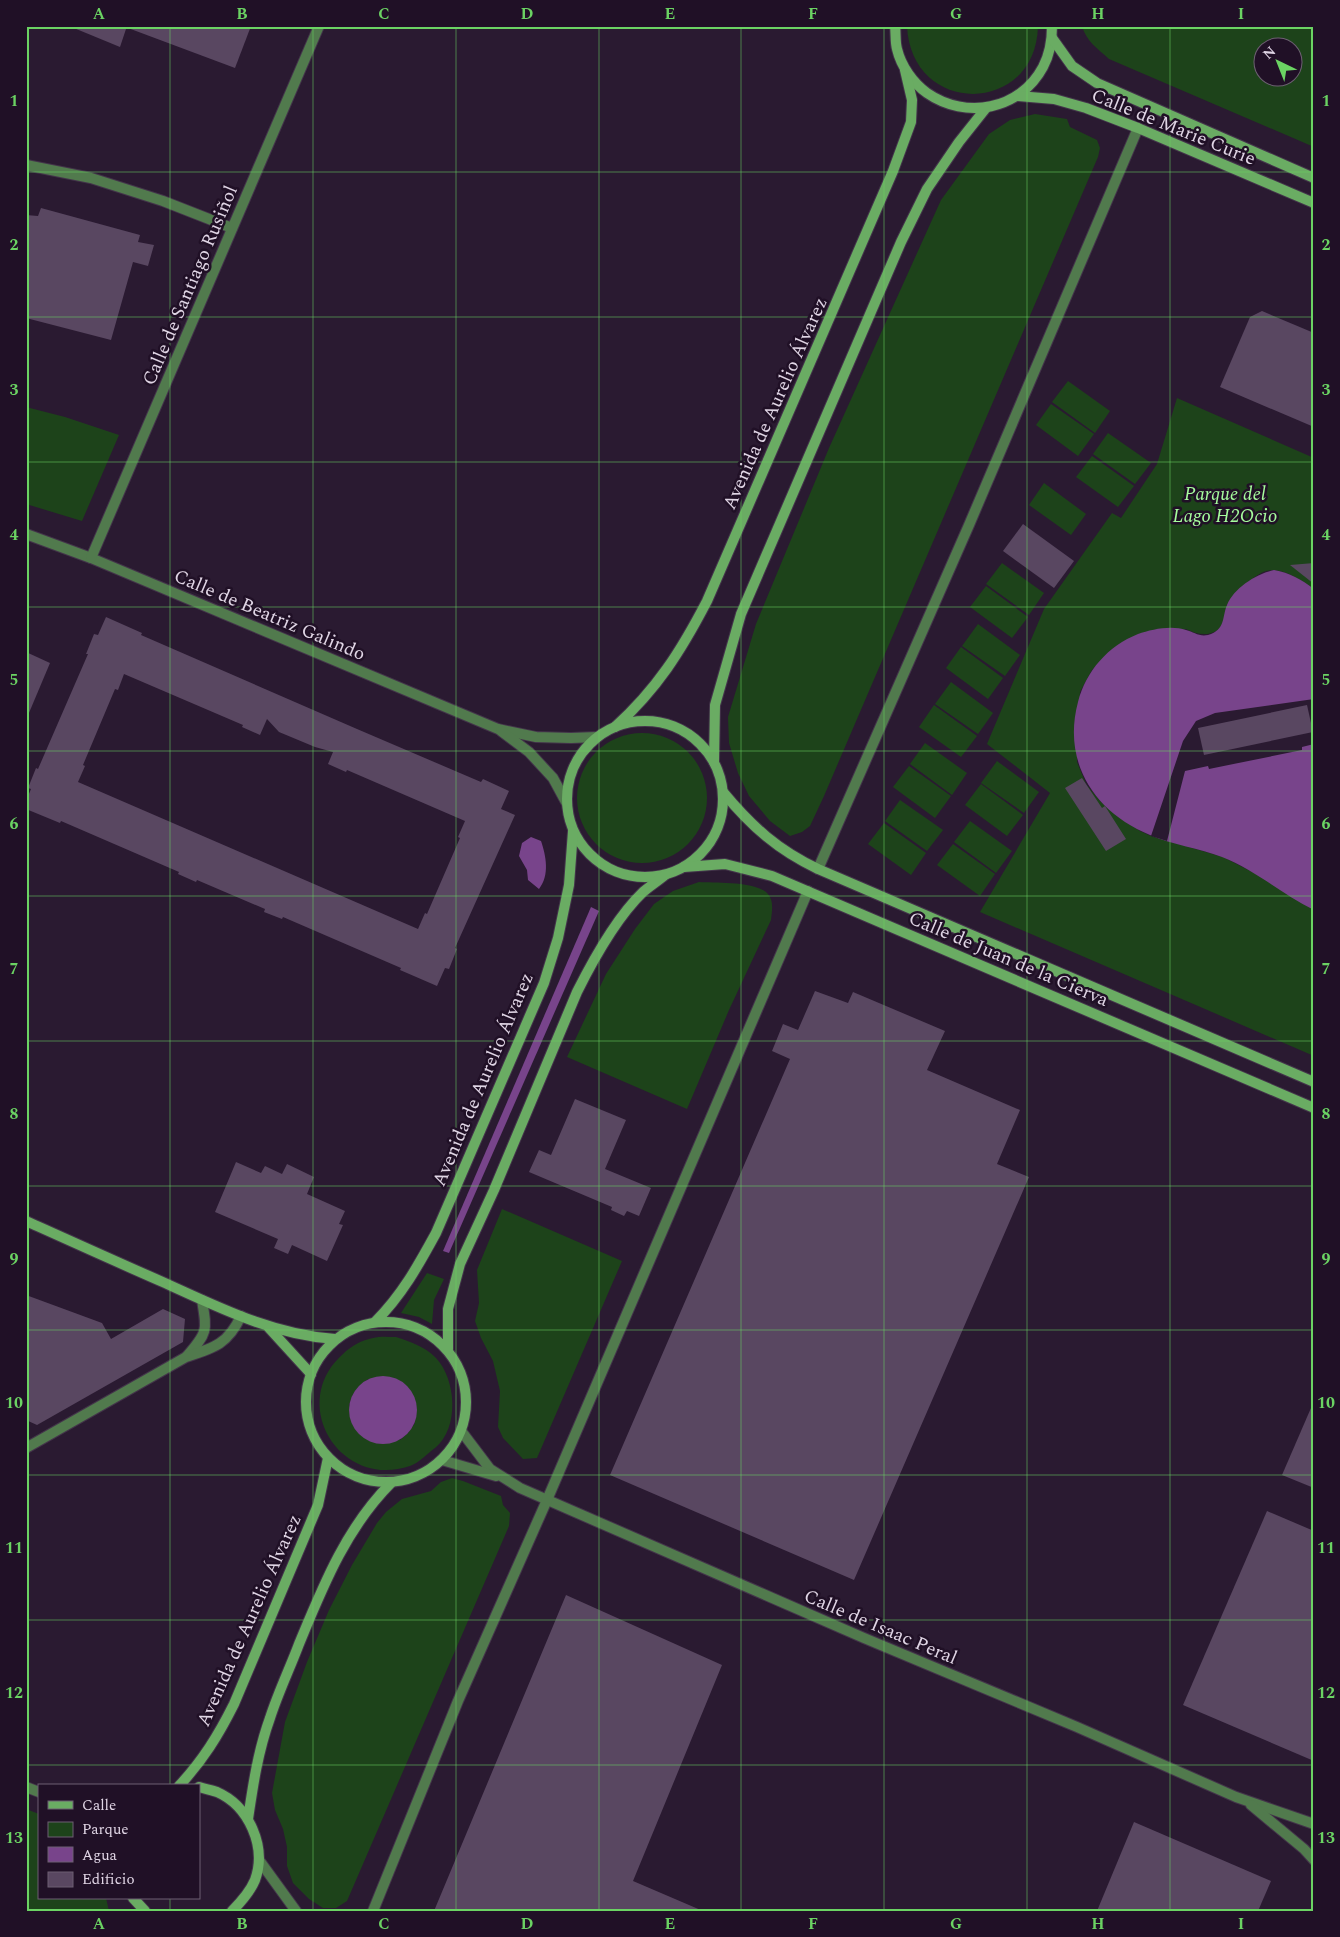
<svg xmlns="http://www.w3.org/2000/svg" width="1340" height="1937" viewBox="0 0 1340 1937" font-family="Spectral,serif">
  <style>
    .green { fill: #1d431a; fill-rule: evenodd }
    .water { fill: #78448b }
    .pier { fill: #2a1a31 }
    .building { fill: #594761; fill-rule: evenodd }
    .lines { fill: none; stroke-linecap: round; stroke-linejoin: round }
    .street-casing { stroke: #43344a; stroke-width: 12 }
    .secondary-casing { stroke: #43344a; stroke-width: 12 }
    .street { stroke: #517a4d; stroke-width: 10 }
    .secondary { stroke: #6aac63; stroke-width: 10 }
    .grid { fill: none; stroke: #6bd363; stroke-width: 1; stroke-opacity: 0.55 }
    .labels { text-anchor: middle; stroke-width: 5; stroke-linejoin: round; paint-order: stroke }
    .street-label { font-size: 19px; fill: #e0d5e5; stroke: #201026 }
    .park-label { font-size: 19px; font-style: italic; fill: #a6fd9d; stroke: #201026 }
    .neatline { fill: none; stroke: #6bd363; stroke-width: 2 }
    .grid-label { font-size: 16px; text-anchor: middle; font-weight: bold; fill: #6bd363 }
  </style>
  <rect width="100%" height="100%" fill="#2a1a31"/>
  <g class="green">
    <path d="M907,26H1038C1036,116 911,117 907,26Z"/>
    <path d="M1082,26H1314V147L1109,59C1098,49 1086,41 1082,26ZM1262,48H1292V78H1262Z"/>
    <path d="M1035,114L1067,119L1070,127L1097,140L1100,148L1098,157L824,796L810,826L802,832L790,836L770,821L749,796L738,773L729,743L728,717L756,624L829,448L941,200L989,134L1010,120Z"/>
    <path d="M1068,381L1110,411L1095,433L1052,402Z"/>
    <path d="M1177,398L1314,458V589C1300,579 1278,564 1261,573C1256,576 1252,579 1248,582C1240,588 1232,596 1227,605C1225,609 1226,615 1224,620C1218,638 1199,636 1186,629L1111,650L1092,670L1080,692L1077,762L1086,784L1100,801L1117,816L1140,831L1151,836L1223,857L1266,879L1314,910V1056L980,912L1050,793L987,744L1044,609L1112,513L1121,518L1157,464Z"/>
    <path d="M1051,404L1094,434L1078,456L1036,425Z"/>
    <path d="M26,407L65,417L119,435L82,521L26,504Z"/>
    <path d="M1108,433L1151,463L1135,484L1093,454Z"/>
    <path d="M1092,456L1134,486L1118,507L1076,477Z"/>
    <path d="M1044,483L1086,514L1071,535L1029,505Z"/>
    <path d="M1002,563L1044,593L1029,615L986,584Z"/>
    <path d="M986,586L1028,617L1012,638L970,607Z"/>
    <path d="M978,624L1020,655L1005,676L962,646Z"/>
    <path d="M961,647L1003,678L988,699L946,668Z"/>
    <path d="M951,682L993,713L978,734L935,704Z"/>
    <path d="M934,705L977,736L961,757L919,727Z"/>
    <circle cx="642" cy="798" r="65"/>
    <path d="M925,743L967,773L952,795L910,764Z"/>
    <path d="M997,761L1039,792L1024,813L981,783Z"/>
    <path d="M909,766L951,796L935,818L893,787Z"/>
    <path d="M981,784L1023,815L1007,836L965,805Z"/>
    <path d="M900,800L943,830L927,851L885,821Z"/>
    <path d="M970,821L1012,851L996,873L954,842Z"/>
    <path d="M884,823L926,853L911,875L868,844Z"/>
    <path d="M953,844L995,874L980,896L937,865Z"/>
    <path d="M699,882C715,883 757,881 768,894C774,901 772,911 771,920L729,1010L687,1109L567,1057L606,974L635,929L654,904L673,891Z"/>
    <path d="M502,1209L622,1261L537,1458L523,1459L503,1438L498,1427L500,1391L493,1361L481,1338L475,1321L479,1303L477,1270Z"/>
    <path d="M427,1273L444,1279L434,1300L432,1324L419,1317L401,1313Z"/>
    <path d="M396,1337C411,1342 424,1346 436,1358C456,1379 460,1428 435,1448C428,1453 419,1463 410,1466C340,1490 287,1403 343,1354C351,1346 362,1340 373,1338C380,1336 389,1337 396,1337ZM368,1379L415,1423L408,1433L400,1440L349,1406C352,1393 357,1387 368,1379Z"/>
    <path d="M452,1478L463,1481L501,1496L503,1505L510,1513L509,1526L347,1901L336,1908H323L309,1899L293,1883L287,1866V1847L283,1829L275,1810L272,1793L285,1722L307,1662L329,1610L352,1565L377,1523L386,1512L402,1499L431,1491L441,1482Z"/>
    <path d="M26,1809L39,1814V1898H106L109,1911H26Z"/>
  </g>
  <g class="water">
    <path d="M1274,570C1290,573 1301,579 1314,589V910C1282,894 1255,870 1222,857C1199,848 1173,845 1150,835C1094,812 1062,762 1078,702C1086,671 1108,646 1138,634C1152,629 1172,625 1186,630C1194,632 1199,637 1208,635C1226,630 1222,616 1227,605C1234,588 1256,574 1274,570Z"/>
    <path d="M531,837L541,841C546,856 550,875 539,889L528,880L527,870L519,856L522,843Z"/>
    <path d="M591,907L599,911L449,1253L443,1251Z"/>
    <circle cx="383" cy="1410" r="34"/>
  </g>
  <path class="pier" d="M1314,699V744L1302,747V750L1209,769L1208,766L1185,771L1167,841L1151,836L1183,741L1196,721L1215,713Z"/>
  <g class="building">
    <path d="M69,26H127L120,47Z"/>
    <path d="M128,26H251L235,68L128,28Z"/>
    <path d="M41,208L140,235L138,242L154,245L148,266L133,262L111,340L26,318V215L38,216Z"/>
    <path d="M1262,311L1314,333V427L1220,387L1250,317Z"/>
    <path d="M1023,524L1074,561L1054,588L1003,551Z"/>
    <path d="M1314,563V584L1290,565Z"/>
    <path d="M106,617L142,633L141,635L357,729L481,782L483,779L509,791L501,809L515,815L455,948L457,949L449,969L445,968L437,986L400,970L401,968L283,917L282,919L264,912L265,909L197,880L196,882L178,874L179,872L61,821L60,823L26,809V801L31,789L28,788L36,768L38,769L88,654H86L94,634L98,635ZM124,674L243,725L242,727L260,735L267,719L279,732L315,747L333,752L328,764L346,772L347,770L465,821L458,837L460,838L427,914L425,913L418,929L78,782L85,766L83,765L115,689L118,690Z"/>
    <path d="M26,652L50,663L26,720Z"/>
    <path d="M1307,705L1313,732L1204,755L1198,728Z"/>
    <path d="M1082,778L1102,808L1105,806L1126,839L1106,851L1065,788Z"/>
    <path d="M815,991L848,1003L853,992L945,1031L927,1070L1020,1110L997,1164L1029,1177L854,1580L610,1475L790,1059L772,1051L783,1024L798,1030Z"/>
    <path d="M575,1099L626,1120L605,1169L651,1188L639,1216L627,1211L624,1216L611,1210L612,1207L529,1172L539,1150L551,1155Z"/>
    <path d="M236,1162L261,1173L265,1166L282,1174L287,1164L314,1177L307,1194L345,1211L339,1224L343,1225L327,1261L292,1245L288,1254L274,1248L278,1239L215,1212Z"/>
    <path d="M26,1295L102,1323L111,1339L163,1309L185,1319L183,1342L37,1425L26,1420Z"/>
    <path d="M1314,1401V1488L1282,1475Z"/>
    <path d="M1267,1511L1314,1531V1761L1183,1705Z"/>
    <path d="M566,1595L722,1665L633,1881L703,1911H434Z"/>
    <path d="M1134,1822L1271,1881L1258,1911H1097Z"/>
  </g>
  <g class="lines">
    <g class="street-casing">
      <g id="street">
        <path d="M26,165L91,178L163,201L232,228"/>
        <path d="M26,534L91,558L498,729L536,737L571,738L597,737"/>
        <path d="M91,558L319,26"/>
        <path d="M501,731L529,752L553,778L566,802"/>
        <path d="M818,869L969,525L1138,128"/>
        <path d="M187,1356C208,1332 207,1331 202,1300"/>
        <path d="M462,1432L490,1469L520,1488L864,1638L1077,1727L1236,1797L1314,1824"/>
        <path d="M26,1448L186,1357C214,1348 228,1344 241,1316"/>
        <path d="M442,1460L496,1476"/>
        <path d="M26,1787L39,1792"/>
        <path d="M1251,1805L1304,1849L1314,1860"/>
        <path d="M259,1860L296,1911"/>
        <path d="M373,1911L458,1701L547,1500L808,891"/>
      </g>
    </g>
    <g class="secondary-casing">
      <g id="secondary">
        <path d="M895,26C896,34 895,42 897,49C901,66 913,83 927,93C966,120 1020,110 1043,67C1050,54 1052,41 1052,26"/>
        <path d="M1052,38L1072,66L1097,83L1314,178"/>
        <path d="M1018,96L1054,99L1086,108L1138,128L1314,203"/>
        <circle cx="645" cy="799" r="78"/>
        <path d="M615,727C657,689 681,651 707,601L893,171L911,122L912,100L905,70"/>
        <path d="M714,762L715,705L741,614L901,242L927,189L959,142L986,108"/>
        <path d="M723,792C752,827 778,850 818,869L1314,1082"/>
        <path d="M684,867L725,864L772,876L1314,1108"/>
        <path d="M26,1221C73,1242 119,1263 165,1283C220,1308 274,1335 335,1339"/>
        <circle cx="386" cy="1402" r="80"/>
        <path d="M375,1322C402,1295 418,1266 436,1233L544,983L558,938L569,885L573,831"/>
        <path d="M269,1328L311,1374"/>
        <path d="M448,1349V1309L460,1264L494,1190L577,992C594,958 616,918 643,892C650,886 658,881 665,875"/>
        <path d="M179,1786C203,1760 218,1736 234,1704L318,1505L328,1458"/>
        <path d="M199,1787C205,1789 212,1790 217,1792C249,1806 267,1847 255,1880C250,1892 241,1902 232,1911"/>
        <path d="M248,1819C253,1785 258,1751 270,1718C278,1693 290,1668 299,1644C323,1586 346,1528 391,1483"/>
        <path d="M133,1898L145,1911"/>
      </g>
    </g>
    <use href="#street" class="street"/>
    <use href="#secondary" class="secondary"/>
  </g>
  <path class="grid" d="M170,26V1786M313,26V1911M456,26V1911M599,26V1911M741,26V1911M884,26V1911M1027,26V1911M1170,26V1911M26,172H1314M26,317H1314M26,462H1314M26,607H1314M26,751H1314M26,896H1314M26,1041H1314M26,1186H1314M26,1330H1314M26,1475H1314M26,1620H1314M26,1765H1314M170,1898V1911"/>
  <g class="labels">
    <g class="street-label">
      <text transform="translate(1174 126) rotate(22)" y="7">Calle de Marie Curie</text>
      <text transform="translate(189 285) rotate(-67)" y="7">Calle de Santiago Rusiñol</text>
      <text transform="translate(774 403) rotate(-66)" y="7">Avenida de Aurelio Álvarez</text>
      <text transform="translate(270 614) rotate(23)" y="7">Calle de Beatriz Galindo</text>
      <text transform="translate(1009 958) rotate(23)" y="7">Calle de Juan de la Cierva</text>
      <text transform="translate(482 1079) rotate(-67)" y="7">Avenida de Aurelio Álvarez</text>
      <text transform="translate(248 1620) rotate(-66)" y="7">Avenida de Aurelio Álvarez</text>
      <text transform="translate(881 1626) rotate(23)" y="7">Calle de Isaac Peral</text>
    </g>
    <g class="park-label">
      <text x="1225" y="500">Parque del<tspan x="1225" dy="22">Lago H2Ocio</tspan></text>
    </g>
  </g>
  <rect width="1340" height="1937" fill="none" stroke="#201026" stroke-width="55"/>
  <rect x="38" y="1784" width="162" height="115" fill="#201026" stroke="#6d5f72"/>
  <rect x="48" y="1801" width="25" height="8" fill="#6aac63" stroke="#6d5f72"/>
  <text x="82" y="1810" font-size="15" fill="#e0d5e5">Calle</text>
  <rect x="48" y="1822" width="25" height="15" fill="#1d431a" stroke="#6d5f72"/>
  <text x="82" y="1834" font-size="15" fill="#e0d5e5">Parque</text>
  <rect x="48" y="1847" width="25" height="15" fill="#78448b" stroke="#6d5f72"/>
  <text x="82" y="1860" font-size="15" fill="#e0d5e5">Agua</text>
  <rect x="48" y="1872" width="25" height="15" fill="#594761" stroke="#6d5f72"/>
  <text x="82" y="1884" font-size="15" fill="#e0d5e5">Edificio</text>
  <g transform="translate(1278 62) rotate(317)"><circle r="24" fill="#201026" stroke="#6d5f72"/>
  <path d="M0-4L9 19L0 12L-9 19Z" fill="#6bd363"/>
  <text y="-8" font-size="14" font-weight="bold" text-anchor="middle" fill="#e0d5e5">N</text>
  </g>
  <rect x="28" y="28" width="1284" height="1882" class="neatline"/>
  <g class="grid-label">
    <text x="99" y="19">A</text>
    <text x="242" y="19">B</text>
    <text x="384" y="19">C</text>
    <text x="527" y="19">D</text>
    <text x="670" y="19">E</text>
    <text x="813" y="19">F</text>
    <text x="956" y="19">G</text>
    <text x="1098" y="19">H</text>
    <text x="1241" y="19">I</text>
    <text x="14" y="106">1</text>
    <text x="1326" y="106">1</text>
    <text x="14" y="250">2</text>
    <text x="1326" y="250">2</text>
    <text x="14" y="395">3</text>
    <text x="1326" y="395">3</text>
    <text x="14" y="540">4</text>
    <text x="1326" y="540">4</text>
    <text x="14" y="685">5</text>
    <text x="1326" y="685">5</text>
    <text x="14" y="829">6</text>
    <text x="1326" y="829">6</text>
    <text x="14" y="974">7</text>
    <text x="1326" y="974">7</text>
    <text x="14" y="1119">8</text>
    <text x="1326" y="1119">8</text>
    <text x="14" y="1264">9</text>
    <text x="1326" y="1264">9</text>
    <text x="14" y="1408">10</text>
    <text x="1326" y="1408">10</text>
    <text x="14" y="1553">11</text>
    <text x="1326" y="1553">11</text>
    <text x="14" y="1698">12</text>
    <text x="1326" y="1698">12</text>
    <text x="14" y="1843">13</text>
    <text x="1326" y="1843">13</text>
    <text x="99" y="1929">A</text>
    <text x="242" y="1929">B</text>
    <text x="384" y="1929">C</text>
    <text x="527" y="1929">D</text>
    <text x="670" y="1929">E</text>
    <text x="813" y="1929">F</text>
    <text x="956" y="1929">G</text>
    <text x="1098" y="1929">H</text>
    <text x="1241" y="1929">I</text>
  </g>
</svg>
